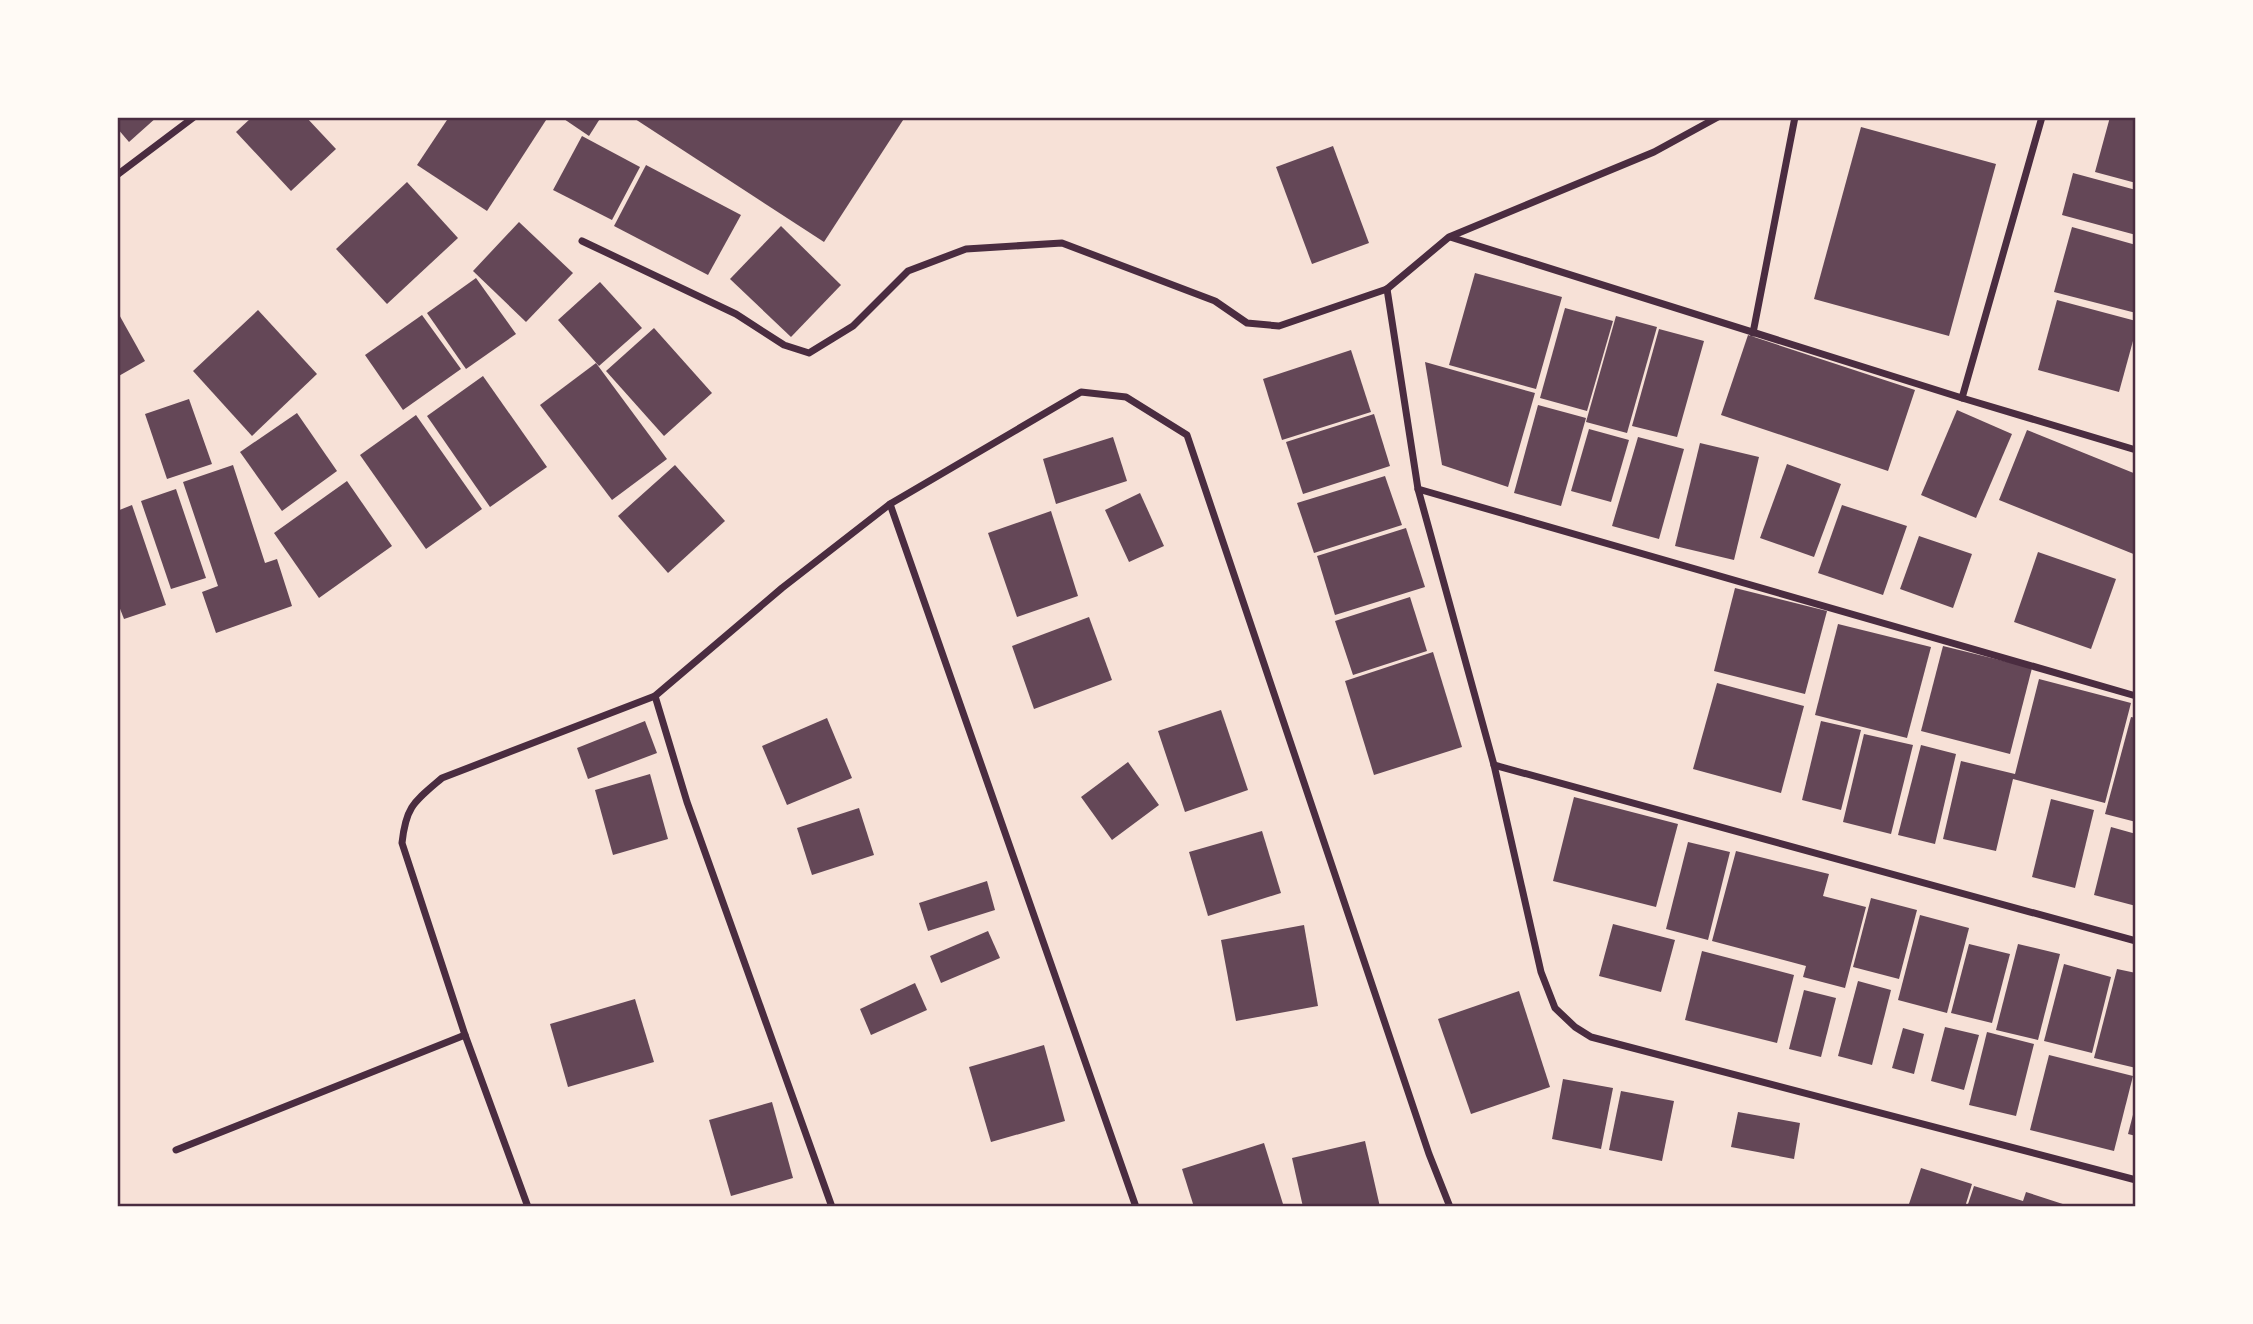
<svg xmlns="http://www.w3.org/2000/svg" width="2253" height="1324" viewBox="0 0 2253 1324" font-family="'Golos Text',sans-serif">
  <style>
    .building { fill: #644757 }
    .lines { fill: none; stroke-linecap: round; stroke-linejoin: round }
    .minor { stroke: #4a2c40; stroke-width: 7 }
    .neatline { fill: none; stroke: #4a2c40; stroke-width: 2.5 }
  </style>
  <rect width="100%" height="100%" fill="#f7e1d7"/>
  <g class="building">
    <path d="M117,117H157L129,142L117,128Z"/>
    <path d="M252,117H306L336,149L291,191L236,132Z"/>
    <path d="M449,117H548L487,211L417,165Z"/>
    <path d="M561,117H601L589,136Z"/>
    <path d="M632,117H905L824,242Z"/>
    <path d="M2110,117H2136V183L2095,172Z"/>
    <path d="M1861,127L1996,164L1949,336L1814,299Z"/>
    <path d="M582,136L640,167L612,220L553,190Z"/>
    <path d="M1333,146L1369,243L1312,264L1276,167Z"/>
    <path d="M646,165L741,215L708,275L614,226Z"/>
    <path d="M2073,173L2136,190V235L2062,215Z"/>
    <path d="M407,182L458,238L387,304L336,249Z"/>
    <path d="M519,222L573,273L526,322L473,271Z"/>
    <path d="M781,226L841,285L791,337L730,279Z"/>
    <path d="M2072,227L2136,245V313L2054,292Z"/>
    <path d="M1475,273L1562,297L1536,389L1449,365Z"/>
    <path d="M476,278L516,334L466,369L427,313Z"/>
    <path d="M600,282L642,328L599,366L558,320Z"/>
    <path d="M2057,300L2136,321V330L2119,392L2038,370Z"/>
    <path d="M1565,308L1613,321L1587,411L1540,398Z"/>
    <path d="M258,310L317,374L252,436L193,371Z"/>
    <path d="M117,311L145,361L117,377Z"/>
    <path d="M422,315L461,369L403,410L365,355Z"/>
    <path d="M1616,316L1657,327L1627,433L1586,422Z"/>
    <path d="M654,328L712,393L664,436L606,371Z"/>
    <path d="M1659,329L1704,341L1677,437L1632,426Z"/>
    <path d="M1748,335L1915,390L1888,471L1721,415Z"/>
    <path d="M1351,350L1371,412L1282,440L1263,379Z"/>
    <path d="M1425,362L1535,393L1508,487L1442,465Z"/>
    <path d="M596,363L667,459L612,500L540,405Z"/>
    <path d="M483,376L547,467L490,507L427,416Z"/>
    <path d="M189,399L212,464L167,479L145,414Z"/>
    <path d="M1538,405L1586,418L1561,506L1514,493Z"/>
    <path d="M1957,410L2012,434L1976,518L1921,495Z"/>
    <path d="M297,413L337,471L282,511L240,452Z"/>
    <path d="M1374,414L1390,466L1303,494L1286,442Z"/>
    <path d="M416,415L482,509L426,549L360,455Z"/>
    <path d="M1589,429L1629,440L1611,502L1571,491Z"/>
    <path d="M2027,430L2136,474V555L1999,500Z"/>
    <path d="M1113,437L1127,481L1056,504L1043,459Z"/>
    <path d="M1638,437L1684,449L1659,539L1612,526Z"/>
    <path d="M1700,443L1759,457L1734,560L1675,546Z"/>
    <path d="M1787,464L1841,484L1814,557L1760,538Z"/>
    <path d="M233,465L265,563L277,559L292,606L216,633L202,592L218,586L183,482Z"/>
    <path d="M675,465L725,521L668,573L618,516Z"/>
    <path d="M1385,476L1402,525L1314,553L1297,503Z"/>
    <path d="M347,481L392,546L319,598L274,533Z"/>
    <path d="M176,489L206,578L171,589L141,501Z"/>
    <path d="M1140,493L1164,546L1129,562L1105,510Z"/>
    <path d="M132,505L166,605L124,619L117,601V511Z"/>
    <path d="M1842,505L1907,526L1883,595L1818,573Z"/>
    <path d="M1051,511L1078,596L1017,617L988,533Z"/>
    <path d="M1406,528L1425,587L1335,615L1317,556Z"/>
    <path d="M1919,536L1972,554L1953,608L1900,589Z"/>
    <path d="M2038,552L2116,579L2091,649L2014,622Z"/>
    <path d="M1735,588L1827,611L1805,694L1714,671Z"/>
    <path d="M1410,597L1427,651L1353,675L1335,621Z"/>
    <path d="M1089,617L1112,680L1034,709L1012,646Z"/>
    <path d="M1838,624L1931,647L1907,738L1815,715Z"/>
    <path d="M1943,646L2032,668L2010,754L1921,731Z"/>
    <path d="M1433,652L1462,747L1374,775L1345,681Z"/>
    <path d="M2039,679L2131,703L2105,803L2013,779L1996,851L1943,839L1961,761L2015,774Z"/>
    <path d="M1717,683L1804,706L1781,793L1693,769Z"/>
    <path d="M1221,710L1248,790L1185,812L1158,731Z"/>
    <path d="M2131,717L2136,718V822L2105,814Z"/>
    <path d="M827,718L852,778L787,805L762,746Z"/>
    <path d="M645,721L657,753L588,779L577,748Z"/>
    <path d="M1821,721L1861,730L1841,810L1802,800Z"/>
    <path d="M1864,734L1913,745L1891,834L1843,822Z"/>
    <path d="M1921,745L1956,754L1935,844L1898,835Z"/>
    <path d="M1128,762L1159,805L1112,840L1081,797Z"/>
    <path d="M650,774L668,839L613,855L595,790Z"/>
    <path d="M1574,797L1678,824L1656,907L1553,881Z"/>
    <path d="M2051,799L2094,810L2075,888L2032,877Z"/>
    <path d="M859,808L874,855L812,875L797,828Z"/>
    <path d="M2111,827L2136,834V906L2094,895Z"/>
    <path d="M1262,831L1281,893L1208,916L1189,852Z"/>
    <path d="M1688,842L1730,852L1708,940L1666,929Z"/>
    <path d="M1736,851L1829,874L1823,896L1866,907L1845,988L1803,977L1806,966L1712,941Z"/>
    <path d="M987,881L995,910L928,931L919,903Z"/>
    <path d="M1871,898L1917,910L1899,979L1853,967Z"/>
    <path d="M1920,915L1969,928L1947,1013L1898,1000Z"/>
    <path d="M1613,924L1675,940L1661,992L1599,976Z"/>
    <path d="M1304,925L1318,1006L1236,1021L1221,940Z"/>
    <path d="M988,931L1000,958L941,983L930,956Z"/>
    <path d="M1969,944L2010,954L1992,1023L1951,1013Z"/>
    <path d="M2018,944L2060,954L2038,1040L1996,1030Z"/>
    <path d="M1702,951L1794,975L1777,1043L1685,1020Z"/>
    <path d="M2064,964L2111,977L2092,1053L2044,1041Z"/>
    <path d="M2117,969L2136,973V1068L2094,1058Z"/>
    <path d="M1858,981L1891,990L1872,1065L1838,1056Z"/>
    <path d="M915,983L927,1010L871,1035L860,1009Z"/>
    <path d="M1804,990L1836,998L1821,1057L1789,1049Z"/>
    <path d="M1519,991L1550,1087L1471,1114L1438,1019Z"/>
    <path d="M635,999L654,1062L568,1087L550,1024Z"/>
    <path d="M1945,1027L1979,1035L1964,1090L1931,1081Z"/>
    <path d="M1903,1028L1924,1034L1914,1074L1892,1068Z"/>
    <path d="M1987,1032L2034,1044L2016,1116L1969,1105Z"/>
    <path d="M1044,1045L1065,1121L991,1142L969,1067Z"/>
    <path d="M2049,1055L2133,1076L2114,1151L2030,1130Z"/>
    <path d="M1563,1079L1613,1088L1601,1149L1552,1139Z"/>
    <path d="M1621,1091L1674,1101L1662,1161L1609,1150Z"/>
    <path d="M772,1102L793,1178L731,1196L709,1120Z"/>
    <path d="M2135,1107H2136V1136L2128,1134Z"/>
    <path d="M1738,1112L1800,1123L1794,1159L1731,1147Z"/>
    <path d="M1365,1141L1380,1207H1303L1292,1158Z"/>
    <path d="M1264,1143L1283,1204L1274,1207H1194L1182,1169Z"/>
    <path d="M1921,1168L1972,1184L1965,1207H1908Z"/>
    <path d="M1974,1186L2023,1201L2026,1192L2072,1207H1967Z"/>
  </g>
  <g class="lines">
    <g class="minor">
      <path d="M117,175L194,117"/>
      <path d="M1450,237L1962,398L2136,450"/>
      <path d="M582,241L736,314L784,345L809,353L853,326L908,271L966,249L1062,243L1215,301L1247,323L1279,326L1387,289L1449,237L1654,152L1718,117"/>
      <path d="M1387,289L1418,489L1494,765L1541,972L1555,1008L1575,1027L1591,1037L2136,1180"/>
      <path d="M1753,333L1795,117"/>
      <path d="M1962,398L2042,117"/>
      <path d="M1418,489L2136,696"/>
      <path d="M890,504L1136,1207"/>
      <path d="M655,696L687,802L832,1207"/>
      <path d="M1494,765L2136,941"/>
      <path d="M176,1150L465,1035"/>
      <path d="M528,1207L465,1035L402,843C406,806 414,802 442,778L655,696L782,588L890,504L1081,392L1126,397L1187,435L1429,1154L1450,1207"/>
    </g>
  </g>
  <rect width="2253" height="1324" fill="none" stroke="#fffaf5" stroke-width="238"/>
  <rect x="119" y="119" width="2015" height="1086" class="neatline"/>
</svg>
